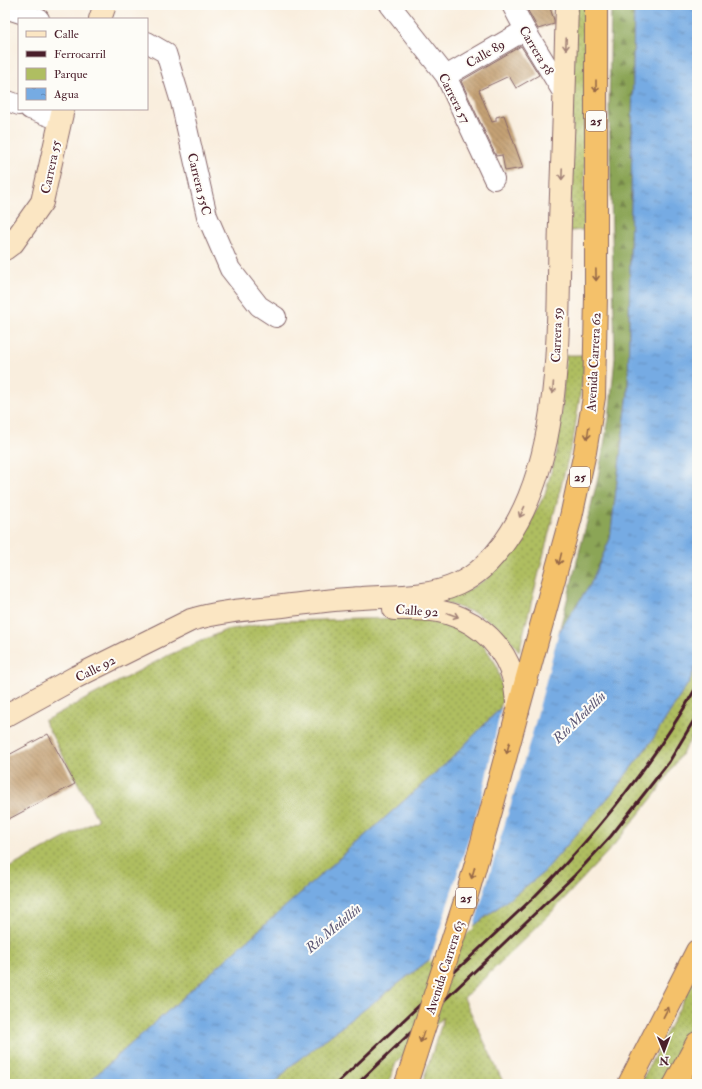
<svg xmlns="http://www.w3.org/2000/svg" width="702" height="1089" viewBox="0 0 702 1089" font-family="'IM FELL Double Pica',serif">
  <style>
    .green { fill: url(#green-dots); stroke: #7c6e46 }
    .forest { fill: url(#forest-firs); stroke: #6a6241 }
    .water { fill: url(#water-ripples); stroke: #606587 }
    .pier { fill: #f9eede }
    .building { fill: url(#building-back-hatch) }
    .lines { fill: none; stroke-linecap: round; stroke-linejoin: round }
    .minor-casing { stroke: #87676a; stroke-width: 22 }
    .secondary-casing { stroke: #87676a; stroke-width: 24 }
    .trunk-casing { stroke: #87676a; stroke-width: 24 }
    .minor { stroke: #fff; stroke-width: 20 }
    .secondary { stroke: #fbe6c3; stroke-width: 22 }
    .trunk { stroke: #f4c16a; stroke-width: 22 }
    .rail { stroke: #4a1f2b; stroke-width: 3 }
    .trunk-bridge-casing { stroke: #87676a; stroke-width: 24; stroke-linecap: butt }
    .trunk-bridge { stroke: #f4c16a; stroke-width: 22 }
    .oneway { stroke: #a28277 }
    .oneway2 { stroke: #966847 }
    .labels { text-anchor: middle; stroke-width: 4; stroke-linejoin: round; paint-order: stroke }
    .shield { fill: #fdfcf7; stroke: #806168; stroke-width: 1 }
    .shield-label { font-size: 12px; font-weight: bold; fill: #4a1f2b }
    .street-label { font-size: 13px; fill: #4a1f2b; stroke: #fdfcf7 }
    .water-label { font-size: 14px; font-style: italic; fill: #5c5775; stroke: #fdfcf7 }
  </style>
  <defs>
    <pattern id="green-dots" width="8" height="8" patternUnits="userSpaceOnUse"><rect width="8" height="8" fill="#afbe61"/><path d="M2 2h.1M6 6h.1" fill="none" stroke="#909a50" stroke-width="1.8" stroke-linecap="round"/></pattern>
    <pattern id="forest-firs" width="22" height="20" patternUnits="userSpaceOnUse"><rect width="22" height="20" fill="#8ba557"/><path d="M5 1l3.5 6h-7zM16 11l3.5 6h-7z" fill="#748648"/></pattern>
    <pattern id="water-ripples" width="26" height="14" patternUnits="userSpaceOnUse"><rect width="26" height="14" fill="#76abe3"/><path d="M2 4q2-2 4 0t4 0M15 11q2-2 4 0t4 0" fill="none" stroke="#638bb8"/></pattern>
    <pattern id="building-back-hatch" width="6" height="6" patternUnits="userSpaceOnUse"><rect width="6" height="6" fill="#c4a174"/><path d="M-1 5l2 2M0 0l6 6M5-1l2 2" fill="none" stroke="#a1835f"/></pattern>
  </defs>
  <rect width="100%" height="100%" fill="#fdfcf7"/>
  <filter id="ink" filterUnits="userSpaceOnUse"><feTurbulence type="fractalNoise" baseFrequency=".025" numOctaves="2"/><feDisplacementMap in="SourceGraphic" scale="8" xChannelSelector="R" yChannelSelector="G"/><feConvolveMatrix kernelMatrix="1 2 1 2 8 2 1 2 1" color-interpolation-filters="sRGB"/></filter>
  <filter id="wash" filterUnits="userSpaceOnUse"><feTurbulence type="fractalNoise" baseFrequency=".012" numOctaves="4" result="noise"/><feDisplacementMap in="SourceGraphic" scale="16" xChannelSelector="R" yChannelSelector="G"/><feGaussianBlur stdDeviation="0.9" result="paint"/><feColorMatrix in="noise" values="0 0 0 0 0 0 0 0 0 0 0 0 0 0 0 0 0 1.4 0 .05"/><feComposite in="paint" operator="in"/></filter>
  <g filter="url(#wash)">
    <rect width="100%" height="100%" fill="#f9eede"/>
    <g class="green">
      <path d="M575,5H586L584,230L570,231Z"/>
      <path d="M566,355H584L583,375L574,435L519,651L499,627L478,614L446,603L429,602L467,591L486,579L505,561L521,539L545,494L557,451L562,405Z"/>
      <path d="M402,618L440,620L479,638L496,664L504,693L500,708L451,759L86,1084H5V870L98,820L44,721L169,655L226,630L280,621Z"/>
      <path d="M697,664V730L657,792L614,845L549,915L464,998L504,1084H422L444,1017L396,1063L388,1084H274L293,1064L543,873L612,793L653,739L689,682Z"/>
      <path d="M697,974V1014L663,1084H640Z"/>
    </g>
    <path class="forest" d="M611,5H634L628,393L610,539L590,585L559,632L597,482L609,418L615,358L609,109Z"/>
    <path class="water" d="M634,5H697V664L689,682L653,739L612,793L543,873L293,1064L274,1084H86L451,759L513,695L554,639L590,585L610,539L628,393Z"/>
    <path class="pier" d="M560,627L533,731L473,929L429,963L482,796L502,704L511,694Z"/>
    <g id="blocks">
      <g class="building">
        <path d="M525,5H549L554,20V24L538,29Z"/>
        <path d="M521,46L539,75L516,88L509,76L479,90L492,122L496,121V117L504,115L523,168L505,171L502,155L496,156L461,81Z"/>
        <path d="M48,734L75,784L5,821V757Z"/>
      </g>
    </g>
  </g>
  <g filter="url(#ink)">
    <use href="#blocks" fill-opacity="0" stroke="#87676a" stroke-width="1"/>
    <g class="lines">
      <g class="minor-casing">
        <g id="minor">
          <path d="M390,5L446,76L494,179"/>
          <path d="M512,5L525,30L564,94"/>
          <path d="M5,8L39,19"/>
          <path d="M147,42L166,53L181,102L207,216L230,269L259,306L276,317"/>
          <path d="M446,76L525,30"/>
          <path d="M5,100L19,105"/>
          <path d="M30,109L60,120"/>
        </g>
      </g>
      <g class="secondary-casing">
        <g id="secondary">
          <path d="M100,19L105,5"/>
          <path d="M5,249L13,243L42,202L63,109"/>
          <path d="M394,609C409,609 424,608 438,611C471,617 499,639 511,671C516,683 516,697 518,710"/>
          <path d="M5,716L76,677L191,620C220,611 252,609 283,606C309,603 335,599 362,598C394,596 428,598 458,584C478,575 493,559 506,540C565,456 557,321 560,222C563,150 565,77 567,5"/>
        </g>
      </g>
      <g class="trunk-casing">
        <g id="trunk">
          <path d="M518,710L571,517L585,452L594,397L596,296V5"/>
          <path d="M629,1084L697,951"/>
          <path d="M675,1084L697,1043"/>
        </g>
      </g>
      <use href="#minor" class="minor"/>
      <use href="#secondary" class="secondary"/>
      <use href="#trunk" class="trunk"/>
      <g class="rail">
        <path d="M336,1084L534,897C596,834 653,764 697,686"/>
        <path d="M357,1084L575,875L611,836L669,762L697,715"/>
      </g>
      <g class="trunk-bridge-casing">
        <path id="trunk-bridge" d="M406,1084L467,895L491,811L518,710"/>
      </g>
      <use href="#trunk-bridge" class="trunk-bridge"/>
    </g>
    <defs><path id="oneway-shaft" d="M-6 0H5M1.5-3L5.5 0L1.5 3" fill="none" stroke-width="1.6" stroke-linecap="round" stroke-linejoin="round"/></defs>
    <g class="oneway">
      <use href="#oneway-shaft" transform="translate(566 44) rotate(92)"/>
      <use href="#oneway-shaft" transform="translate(562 174) rotate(92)"/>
      <use href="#oneway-shaft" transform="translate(553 388) rotate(94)"/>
      <use href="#oneway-shaft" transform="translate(522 512) rotate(115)"/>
      <use href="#oneway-shaft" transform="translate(453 615) rotate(20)"/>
    </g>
    <g class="oneway2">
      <use href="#oneway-shaft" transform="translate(596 86) rotate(90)"/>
      <use href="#oneway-shaft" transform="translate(596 275) rotate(89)"/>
      <use href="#oneway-shaft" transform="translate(588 433) rotate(98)"/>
      <use href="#oneway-shaft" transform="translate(560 559) rotate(104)"/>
      <use href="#oneway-shaft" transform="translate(508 748) rotate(105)"/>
      <use href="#oneway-shaft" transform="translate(473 873) rotate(106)"/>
      <use href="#oneway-shaft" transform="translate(666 1012) rotate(-63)"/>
      <use href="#oneway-shaft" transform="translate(422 1037) rotate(108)"/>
    </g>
  </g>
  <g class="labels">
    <g class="shield">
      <rect x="586" y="111" width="20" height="20" rx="3"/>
      <rect x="570" y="467" width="20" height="20" rx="3"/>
      <rect x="456" y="888" width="20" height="20" rx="3"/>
    </g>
    <g class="shield-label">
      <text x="596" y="125">25</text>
      <text x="580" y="481">25</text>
      <text x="466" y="902">25</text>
    </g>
    <g class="street-label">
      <text transform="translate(537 50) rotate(59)" y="5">Carrera 58</text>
      <text transform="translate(485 53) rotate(-30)" y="5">Calle 89</text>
      <text transform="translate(455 98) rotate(63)" y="5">Carrera 57</text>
      <text transform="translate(50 167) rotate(-78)" y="5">Carrera 55</text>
      <text transform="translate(200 184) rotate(76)" y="5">Carrera 55C</text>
      <text transform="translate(556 335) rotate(-88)" y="5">Carrera 59</text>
      <text transform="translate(593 362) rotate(-87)" y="5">Avenida Carrera 62</text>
      <text transform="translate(417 610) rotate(4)" y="5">Calle 92</text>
      <text transform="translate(95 668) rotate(-27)" y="5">Calle 92</text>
      <text transform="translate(444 967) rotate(-72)" y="5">Avenida Carrera 63</text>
    </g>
    <g class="water-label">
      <text transform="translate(579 717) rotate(-44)" y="5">Río Medellín</text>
      <text transform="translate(333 928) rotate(-40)" y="5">Río Medellín</text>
    </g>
  </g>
  <rect width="702" height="1089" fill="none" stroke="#fdfcf7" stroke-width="20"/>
  <rect x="18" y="18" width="130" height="92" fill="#fdfcf7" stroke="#b5a4a5"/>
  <rect x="26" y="31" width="20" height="6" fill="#fbe6c3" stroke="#b5a4a5"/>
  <text x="54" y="38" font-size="12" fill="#4a1f2b">Calle</text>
  <rect x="26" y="51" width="20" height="6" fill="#4a1f2b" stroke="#b5a4a5"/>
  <text x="54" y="58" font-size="12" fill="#4a1f2b">Ferrocarril</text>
  <rect x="26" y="68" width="20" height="12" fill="#afbe61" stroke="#b5a4a5"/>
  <text x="54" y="78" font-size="12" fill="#4a1f2b">Parque</text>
  <rect x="26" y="88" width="20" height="12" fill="url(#water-ripples)" stroke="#b5a4a5"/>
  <text x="54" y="98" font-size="12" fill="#4a1f2b">Agua</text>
  <g transform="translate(664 1051) rotate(179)" stroke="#fdfcf7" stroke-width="3" paint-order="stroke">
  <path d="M0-3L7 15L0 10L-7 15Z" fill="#4a1f2b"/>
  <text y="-6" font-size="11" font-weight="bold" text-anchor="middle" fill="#4a1f2b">N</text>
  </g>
</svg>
